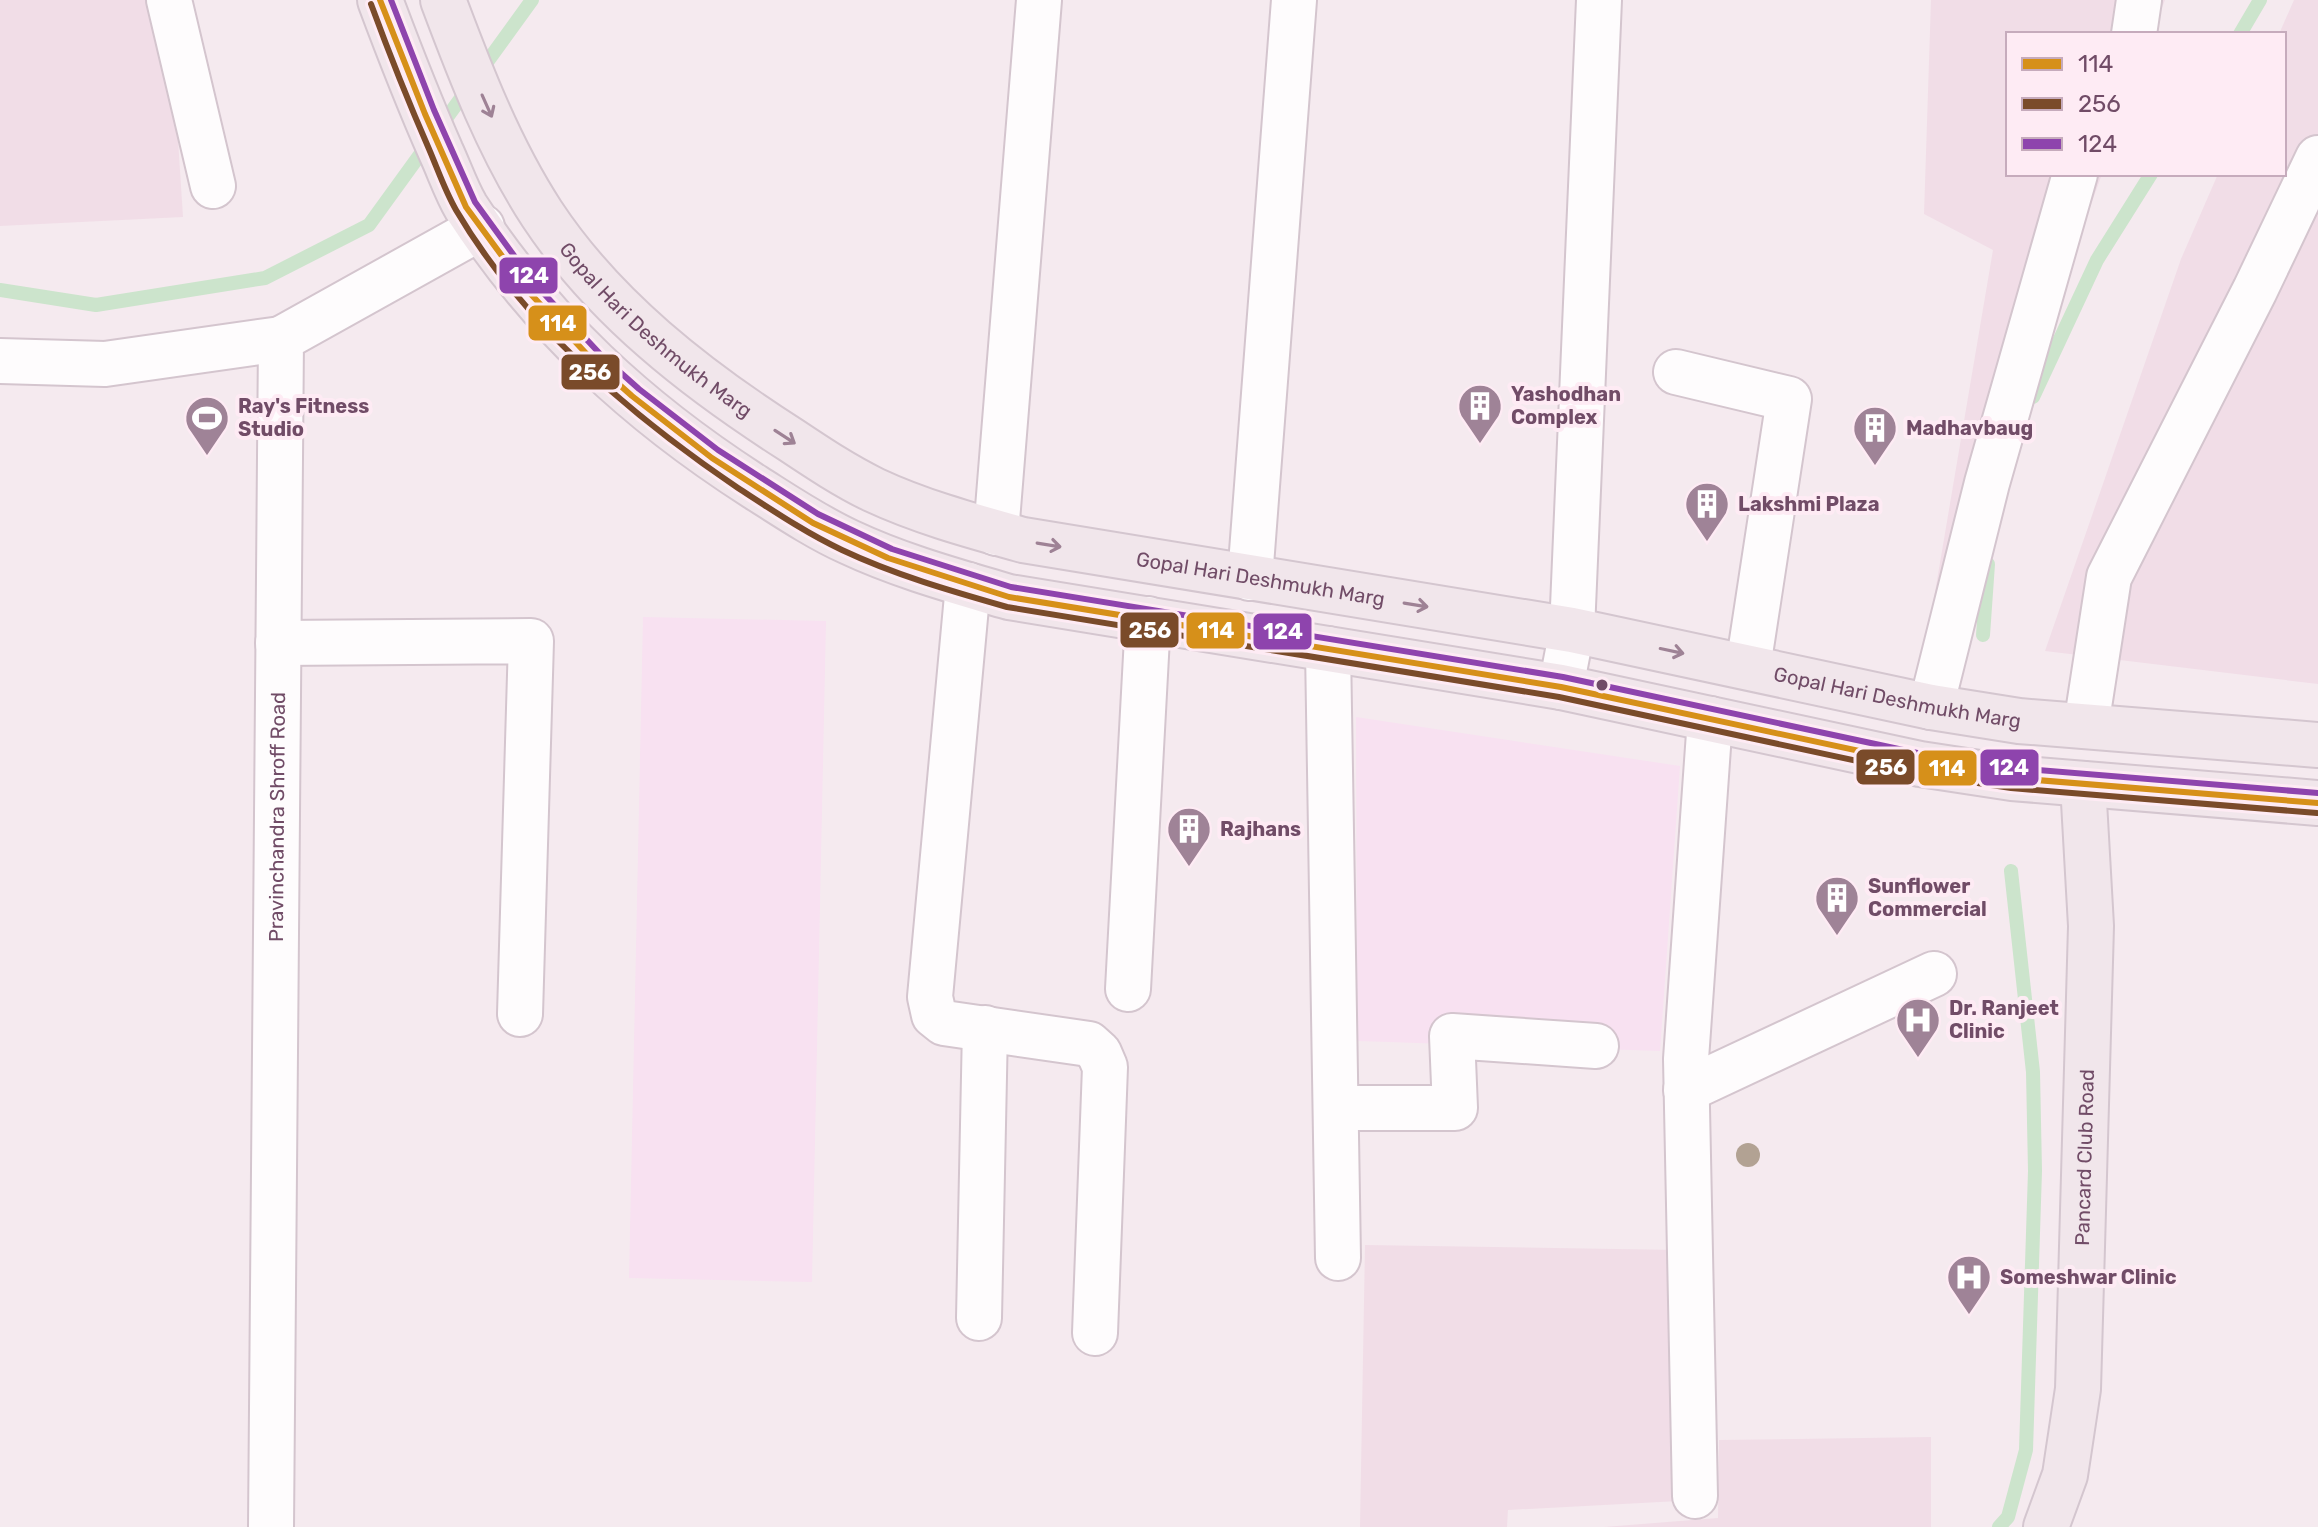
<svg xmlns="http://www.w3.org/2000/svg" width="2318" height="1527" viewBox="0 0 2318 1527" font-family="Rubik,sans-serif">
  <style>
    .residential { fill: #f1dde7 }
    .commercial { fill: #f8e1f1 }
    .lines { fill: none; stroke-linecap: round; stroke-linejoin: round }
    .stream { stroke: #cce4cc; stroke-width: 14 }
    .minor-casing { stroke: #d4c5ce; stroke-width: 48 }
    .major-casing { stroke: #d4c6cf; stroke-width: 48 }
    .minor { stroke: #fefcfd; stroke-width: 44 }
    .major { stroke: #f1e6eb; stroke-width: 44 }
    .bus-1-casing { stroke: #feebf4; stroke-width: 12 }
    .bus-2-casing { stroke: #feebf4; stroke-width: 12 }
    .bus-3-casing { stroke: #feebf4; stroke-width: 12 }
    .bus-1 { stroke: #d6901a; stroke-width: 6 }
    .bus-2 { stroke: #7a4b2a; stroke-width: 6 }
    .bus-3 { stroke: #8e44ad; stroke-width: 6 }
    .tree { fill: #b2a293 }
    .oneway { stroke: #9e8295 }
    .bus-dot { fill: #714c67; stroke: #feebf4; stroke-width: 3 }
    .labels { text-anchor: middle; stroke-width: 8; stroke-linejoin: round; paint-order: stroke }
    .street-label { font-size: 20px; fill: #714c67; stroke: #feebf4 }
    .poi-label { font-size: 20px; font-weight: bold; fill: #714c67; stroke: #feebf4; text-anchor: start }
    .line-badge { stroke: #feebf4; stroke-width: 3 }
    .badge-label { font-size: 22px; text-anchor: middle; font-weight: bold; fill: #fff }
  </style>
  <rect width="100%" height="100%" fill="#f5eaef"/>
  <g class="residential">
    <path d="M0,0H169L183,217L0,226Z"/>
    <path d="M1931,0H2165L2152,34H2008V174H2102L2058,297L1961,677L1923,663L1993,250L1924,214Z"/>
    <path d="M2294,0H2318V684L2045,651L2181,259L2218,174H2284V34H2279Z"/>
    <path d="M1365,1245L1679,1250V1501L1508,1510L1507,1527H1360Z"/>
    <path d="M1931,1437V1527H1604L1718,1518L1719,1440Z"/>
  </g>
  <g class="commercial">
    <path d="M643,617L826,621L812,1282L629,1278Z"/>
    <path d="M1356,717L1680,766L1660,1051L1357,1041Z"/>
  </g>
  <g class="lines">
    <g class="stream">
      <path d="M2240,34L2260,0"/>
      <path d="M0,290L96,305L265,278L369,225L532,0"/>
      <path d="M2033,397L2097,260L2151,174"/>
      <path d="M1983,635L1988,564"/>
      <path d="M1999,1527L2008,1517L2026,1450L2035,1171L2033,1072L2011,871"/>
    </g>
    <g class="minor-casing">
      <g id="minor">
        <path d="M169,0L213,186"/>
        <path d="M2134,34L2139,0"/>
        <path d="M0,361L105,364L281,339"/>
        <path d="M1676,372L1789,399L1748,667"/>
        <path d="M996,533L1039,0"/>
        <path d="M1250,578L1294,0"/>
        <path d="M968,585L930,997L934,1015L944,1023L1089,1044L1099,1053L1105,1067L1095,1333"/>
        <path d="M278,643L531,641L520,1014"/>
        <path d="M1328,649L1338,1258"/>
        <path d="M1561,687L1572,630L1599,0"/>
        <path d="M1931,707L1987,483L2075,174"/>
        <path d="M2086,726L2109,577L2255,290L2318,158"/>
        <path d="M1128,989L1148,619"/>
        <path d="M1686,1090L1934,974"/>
        <path d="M1336,1108H1455L1452,1036L1596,1046"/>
        <path d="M979,1318L985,1028"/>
        <path d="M1695,1496L1686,1059L1710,719"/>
        <path id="s1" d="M271,1527L281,339L482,227"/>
      </g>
    </g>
    <g class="major-casing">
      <g id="major">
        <path d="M380,0C399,51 419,102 441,152C449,169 456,190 466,207C542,324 638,412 755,487C785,506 816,527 849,542C900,566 955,581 1009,597L1561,687L1920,764L2012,778L2318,803"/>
        <path id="s2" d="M443,0C470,72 499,148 542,214C604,308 697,380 791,440C818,458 845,476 874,490C921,512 973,526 1023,540L1572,630L1931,707L2019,721L2318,745"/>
        <path id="s3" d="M2046,1527L2065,1475L2078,1389L2091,926L2083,784"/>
      </g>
    </g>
    <use href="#minor" class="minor"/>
    <use href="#major" class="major"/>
    <g class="bus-1-casing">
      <path id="bus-1" d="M380,0L425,114L466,207L527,290L595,363L632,396L712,458L813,523L888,558L1009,597L1561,687L1920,764L2012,778L2318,803"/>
    </g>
    <g class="bus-2-casing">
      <path id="bus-2" d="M371,4C389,53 408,101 429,149C438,170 445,191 456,210C523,324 630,415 738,488C772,510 806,533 842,550C895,575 951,591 1007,607L1559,697L1918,774L2011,788L2317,813"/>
    </g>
    <g class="bus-3-casing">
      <path id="bus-3" d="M391,0L434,110L475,202L534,283L602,356L639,389L718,450L818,514L892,549L1011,587L1563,677L1922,754L2013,768L2318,793"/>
    </g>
    <use href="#bus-1" class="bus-1"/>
    <use href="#bus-2" class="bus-2"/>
    <use href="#bus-3" class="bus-3"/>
  </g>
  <circle class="tree" cx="1748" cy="1155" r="12"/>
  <defs><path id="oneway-shaft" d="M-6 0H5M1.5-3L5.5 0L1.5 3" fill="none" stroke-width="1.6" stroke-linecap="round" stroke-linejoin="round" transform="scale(2)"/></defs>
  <g class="oneway">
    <use href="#oneway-shaft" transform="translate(487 106) rotate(66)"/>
    <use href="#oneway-shaft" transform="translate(785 437) rotate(33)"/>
    <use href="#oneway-shaft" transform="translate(1049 545) rotate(9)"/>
    <use href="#oneway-shaft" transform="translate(1416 605) rotate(9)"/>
    <use href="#oneway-shaft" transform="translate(1672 651) rotate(12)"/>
  </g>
  <defs>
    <g id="building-pin" transform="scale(2.3)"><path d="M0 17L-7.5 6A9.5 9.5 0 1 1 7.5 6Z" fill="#9f8397" stroke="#feebf4"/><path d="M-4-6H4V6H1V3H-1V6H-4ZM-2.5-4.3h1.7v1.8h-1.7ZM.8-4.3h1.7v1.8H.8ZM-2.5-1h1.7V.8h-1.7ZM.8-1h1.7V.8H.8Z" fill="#fff"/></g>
    <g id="stadium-pin" transform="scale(2.3)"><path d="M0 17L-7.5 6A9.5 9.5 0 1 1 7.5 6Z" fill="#9f8397" stroke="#feebf4"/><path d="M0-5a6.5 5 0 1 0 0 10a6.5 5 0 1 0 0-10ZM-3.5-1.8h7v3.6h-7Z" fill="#fff"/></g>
    <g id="hospital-pin" transform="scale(2.3)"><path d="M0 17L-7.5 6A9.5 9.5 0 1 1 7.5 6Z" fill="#9f8397" stroke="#feebf4"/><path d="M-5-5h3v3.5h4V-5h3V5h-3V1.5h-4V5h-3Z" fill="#fff"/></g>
  </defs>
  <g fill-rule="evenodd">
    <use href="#building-pin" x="1480" y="406"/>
    <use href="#stadium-pin" x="207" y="418"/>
    <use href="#building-pin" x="1875" y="428"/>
    <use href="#building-pin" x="1707" y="504"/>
    <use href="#building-pin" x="1189" y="829"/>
    <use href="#building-pin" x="1837" y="898"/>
    <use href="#hospital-pin" x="1918" y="1020"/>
    <use href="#hospital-pin" x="1969" y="1277"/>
  </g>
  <circle class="bus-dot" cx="1602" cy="685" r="7"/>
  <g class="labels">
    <g class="street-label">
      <text dy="7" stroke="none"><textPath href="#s2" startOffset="400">Gopal Hari Deshmukh Marg</textPath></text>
      <text dy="7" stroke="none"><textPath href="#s2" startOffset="1070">Gopal Hari Deshmukh Marg</textPath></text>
      <text dy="7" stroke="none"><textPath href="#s2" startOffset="1718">Gopal Hari Deshmukh Marg</textPath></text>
      <text dy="7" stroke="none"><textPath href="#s1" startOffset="710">Pravinchandra Shroff Road</textPath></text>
      <text dy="7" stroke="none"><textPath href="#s3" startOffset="374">Pancard Club Road</textPath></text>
    </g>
    <g class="poi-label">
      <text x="1511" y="401">Yashodhan<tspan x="1511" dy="23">Complex</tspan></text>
      <text x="238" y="413">Ray's Fitness<tspan x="238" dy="23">Studio</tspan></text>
      <text x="1906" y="435">Madhavbaug</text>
      <text x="1738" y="511">Lakshmi Plaza</text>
      <text x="1220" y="836">Rajhans</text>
      <text x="1868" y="893">Sunflower<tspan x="1868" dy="23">Commercial</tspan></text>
      <text x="1949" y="1015">Dr. Ranjeet<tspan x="1949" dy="23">Clinic</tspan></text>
      <text x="2000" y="1284">Someshwar Clinic</text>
    </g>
  </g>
  <g class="line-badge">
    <rect x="498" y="256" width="61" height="39" rx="8" fill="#8e44ad"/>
    <rect x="527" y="304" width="61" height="38" rx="8" fill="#d6901a"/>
    <rect x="560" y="353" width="61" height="38" rx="8" fill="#7a4b2a"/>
    <rect x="1119" y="611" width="61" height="38" rx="8" fill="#7a4b2a"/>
    <rect x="1185" y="611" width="61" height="39" rx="8" fill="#d6901a"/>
    <rect x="1252" y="612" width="61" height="39" rx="8" fill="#8e44ad"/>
    <rect x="1855" y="748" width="61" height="38" rx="8" fill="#7a4b2a"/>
    <rect x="1979" y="748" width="61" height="39" rx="8" fill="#8e44ad"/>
    <rect x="1917" y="749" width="61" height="38" rx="8" fill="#d6901a"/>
  </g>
  <g class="badge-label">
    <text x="529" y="283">124</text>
    <text x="558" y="331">114</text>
    <text x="590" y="380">256</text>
    <text x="1150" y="638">256</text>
    <text x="1216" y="638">114</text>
    <text x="1283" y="639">124</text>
    <text x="1886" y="775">256</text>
    <text x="2009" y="775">124</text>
    <text x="1947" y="776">114</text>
  </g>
  <rect x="2006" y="32" width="280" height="144" fill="#feebf4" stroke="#c6abbc" stroke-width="2"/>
  <rect x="2022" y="58" width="40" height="12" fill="#d6901a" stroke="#c6abbc" stroke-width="2"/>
  <text x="2078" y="72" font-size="24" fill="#714c67">114</text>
  <rect x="2022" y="98" width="40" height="12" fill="#7a4b2a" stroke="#c6abbc" stroke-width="2"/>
  <text x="2078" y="112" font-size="24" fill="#714c67">256</text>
  <rect x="2022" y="138" width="40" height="12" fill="#8e44ad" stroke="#c6abbc" stroke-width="2"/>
  <text x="2078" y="152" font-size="24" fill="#714c67">124</text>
</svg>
